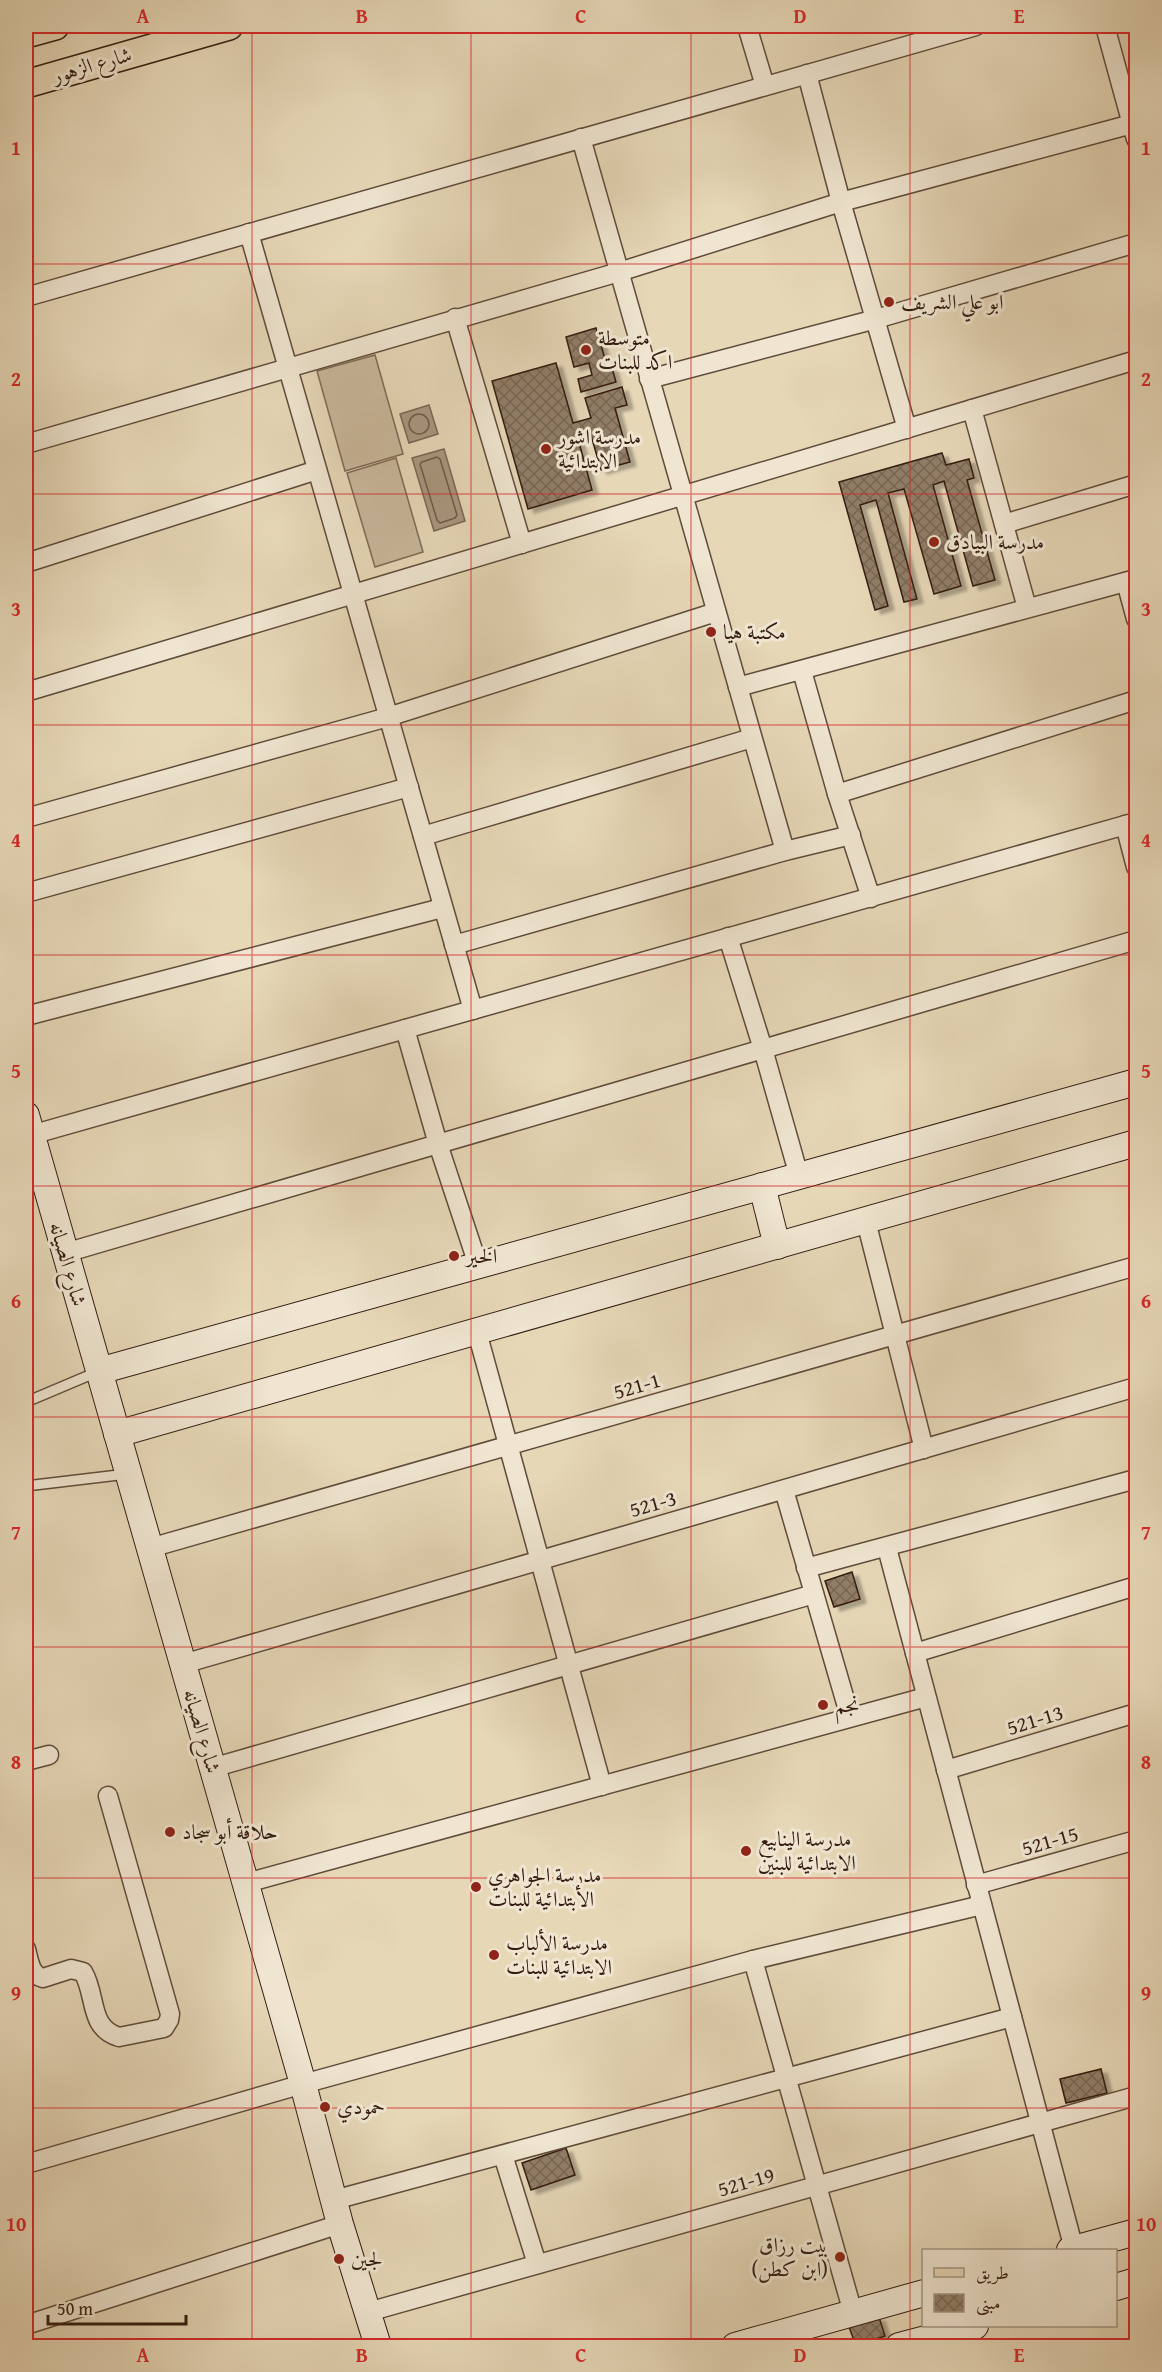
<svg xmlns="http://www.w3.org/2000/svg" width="1162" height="2372" viewBox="0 0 1162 2372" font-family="'Gentium Book Plus',Amiri,serif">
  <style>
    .pitch { fill: #c8b79b; stroke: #7e6a56; stroke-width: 1.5 }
    .water { fill: #a9977f; stroke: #7a6653; stroke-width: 1.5 }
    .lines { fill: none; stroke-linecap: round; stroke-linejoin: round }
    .shore { stroke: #6e5a48; stroke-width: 1.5 }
    .building { fill: url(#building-cross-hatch); stroke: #341c11; stroke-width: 1.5; filter: url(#shadow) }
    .lane-casing { stroke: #604b3a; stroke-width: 12 }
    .street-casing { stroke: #604b3a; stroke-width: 21 }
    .secondary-casing { stroke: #341c11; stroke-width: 28 }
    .primary-casing { stroke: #341c11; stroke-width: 30 }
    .lane { stroke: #efe5d0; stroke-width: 9 }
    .street { stroke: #efe5d0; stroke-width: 18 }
    .secondary { stroke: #efe5d0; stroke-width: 26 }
    .primary { stroke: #e6d7b7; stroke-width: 27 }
    .grid { fill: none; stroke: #d62828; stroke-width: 1.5; stroke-opacity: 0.55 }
    .poi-dot { fill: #8f2418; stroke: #efe5d0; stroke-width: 2 }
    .labels { text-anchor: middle; stroke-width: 6; stroke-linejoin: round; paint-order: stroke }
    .street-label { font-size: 21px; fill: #341c11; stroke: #efe5d0 }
    .poi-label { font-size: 21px; fill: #341c11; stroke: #efe5d0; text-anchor: start }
    .neatline { fill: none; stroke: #d62828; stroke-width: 2 }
    .grid-label { font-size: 20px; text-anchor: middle; font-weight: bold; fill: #d62828 }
  </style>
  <defs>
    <pattern id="building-cross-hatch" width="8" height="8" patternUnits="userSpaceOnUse" patternTransform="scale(1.5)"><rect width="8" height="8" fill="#917d67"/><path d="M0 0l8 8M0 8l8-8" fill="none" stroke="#776653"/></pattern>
    <filter id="shadow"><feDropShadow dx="6" dy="4" stdDeviation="1.5" flood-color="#0004"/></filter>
  </defs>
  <rect width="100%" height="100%" fill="#e6d7b7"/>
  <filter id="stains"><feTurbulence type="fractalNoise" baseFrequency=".00333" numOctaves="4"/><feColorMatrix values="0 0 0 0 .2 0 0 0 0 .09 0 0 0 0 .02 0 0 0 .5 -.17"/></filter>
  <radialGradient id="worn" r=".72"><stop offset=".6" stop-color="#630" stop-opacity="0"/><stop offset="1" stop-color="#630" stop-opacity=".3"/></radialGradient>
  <g class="pitch">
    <path d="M375,355L403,454L345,471L317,371Z"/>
    <path d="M396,458L423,552L375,567L347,473Z"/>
  </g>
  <g class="water">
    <path d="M429,405L438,434L409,443L400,414Z"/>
    <path d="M444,449L465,521L434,531L412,458Z"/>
  </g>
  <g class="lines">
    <g class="shore">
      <circle cx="419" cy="424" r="10"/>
      <path d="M437,457L440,459L457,515L455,518L440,523L437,520L420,464L422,462Z"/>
    </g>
  </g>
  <g class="building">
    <path d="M596,328L608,369L612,368L616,382L581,392L578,379L592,375L589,363L574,367L566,337Z"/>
    <path d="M556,363L573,423L591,418L585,398L622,387L627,405L615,408L630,462L601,470L590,432L577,435L592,490L528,509L492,381Z"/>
    <path d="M942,453L946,465L969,459L974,478L967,480L995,580L973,586L944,481L933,485L961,586L934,594L904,489L888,493L917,599L904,602L876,500L860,505L888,606L875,610L839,482Z"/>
    <path d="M852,1572L860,1599L834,1607L825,1581Z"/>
    <path d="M1101,2069L1107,2093L1066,2103L1060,2079Z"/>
    <path d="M566,2148L575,2175L531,2190L522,2163Z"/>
    <path d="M879,2317L885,2336L856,2346L849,2327Z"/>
  </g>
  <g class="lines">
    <g class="lane-casing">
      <g id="lane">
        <path d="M26,1402L97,1372"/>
        <path d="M26,1486L127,1474"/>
      </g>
    </g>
    <g class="street-casing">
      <g id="street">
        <path d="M747,26L765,86"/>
        <path d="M1105,26L1136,139"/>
        <path d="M807,74L841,202L907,429"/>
        <path d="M581,138L785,851"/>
        <path d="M249,233L473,1010"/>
        <path d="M26,297L976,26"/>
        <path d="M455,318L522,544"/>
        <path d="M649,379L876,319L1136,243"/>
        <path d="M972,409L1027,608"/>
        <path d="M26,444L619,272L841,202L1132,124"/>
        <path d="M1004,524L1136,484"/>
        <path d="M26,563L317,470"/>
        <path d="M1126,582L1136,619"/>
        <path d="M802,671L837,794L871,898"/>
        <path d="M738,687L1136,579"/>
        <path d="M26,692L1136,360"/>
        <path d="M837,794L1136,700"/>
        <path d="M26,818L388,717L716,612"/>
        <path d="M1125,825L1136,867"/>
        <path d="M423,836L752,738"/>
        <path d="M26,893L409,787"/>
        <path d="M728,937L763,1049L799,1176"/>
        <path d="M454,945L785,851L851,835"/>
        <path d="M26,1016L442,908"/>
        <path d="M405,1029L438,1144L478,1265"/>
        <path d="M31,1135L1136,822"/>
        <path d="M866,1221L924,1449"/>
        <path d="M65,1253L1136,940"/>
        <path d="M477,1332L602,1786"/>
        <path d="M784,1490L850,1717"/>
        <path d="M150,1548L1136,1266"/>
        <path d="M887,1548L1074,2249"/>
        <path d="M806,1568L1136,1479"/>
        <path d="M915,1653L1136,1586"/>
        <path d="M183,1664L1136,1387"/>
        <path d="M26,1761L49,1755"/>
        <path d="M212,1768L814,1594"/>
        <path d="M946,1770L1136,1713"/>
        <path d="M246,1883L926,1697"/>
        <path d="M976,1885L1136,1840"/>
        <path d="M26,1949C29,1960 30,1975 43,1978L71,1969L83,1972C97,1995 88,2028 119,2037L164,2028L169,2020L170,2014L108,1796"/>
        <path d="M753,1960L853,2313"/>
        <path d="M503,2155L537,2264"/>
        <path d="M26,2164L303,2084L753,1960L982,1905"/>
        <path d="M334,2200L1012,2017"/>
        <path d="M368,2312L1136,2096"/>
        <path d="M26,2325L340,2224"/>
      </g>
    </g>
    <g class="secondary-casing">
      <g id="secondary">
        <path d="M26,1115L303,2084L340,2224L378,2346"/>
        <path d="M762,1186L777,1246"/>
        <path d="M99,1371L1136,1082"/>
        <path d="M117,1434L1136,1143"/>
        <path d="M1070,2250L1136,2232"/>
        <path d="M1116,2287L1136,2281"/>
        <path d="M735,2346L924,2293"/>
        <path d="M899,2346L975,2326"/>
      </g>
    </g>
    <g class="primary-casing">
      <g id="primary">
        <path d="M26,34L55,26"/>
        <path d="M26,84L229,26"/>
      </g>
    </g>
    <use href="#lane" class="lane"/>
    <use href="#street" class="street"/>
    <use href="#secondary" class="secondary"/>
    <use href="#primary" class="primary"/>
  </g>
  <path class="grid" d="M252,26V2346M471,26V2346M691,26V2346M910,26V2346M26,264H1136M26,494H1136M26,725H1136M26,955H1136M26,1186H1136M26,1417H1136M26,1647H1136M26,1878H1136M26,2108H1136"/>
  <g class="poi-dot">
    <circle cx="889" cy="302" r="6"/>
    <circle cx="586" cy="350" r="6"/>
    <circle cx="546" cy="449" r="6"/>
    <circle cx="934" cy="542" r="6"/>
    <circle cx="711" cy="632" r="6"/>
    <circle cx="454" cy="1256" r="6"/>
    <circle cx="823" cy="1705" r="6"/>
    <circle cx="170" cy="1832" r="6"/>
    <circle cx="746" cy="1851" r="6"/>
    <circle cx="476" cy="1887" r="6"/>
    <circle cx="494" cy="1955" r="6"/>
    <circle cx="325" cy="2107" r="6"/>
    <circle cx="840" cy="2257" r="6"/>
    <circle cx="339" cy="2259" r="6"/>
  </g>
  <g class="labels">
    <g class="street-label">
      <text transform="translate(92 65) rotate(-16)" y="7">شارع الزهور</text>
      <text transform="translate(68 1264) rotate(74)" y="7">شارع الصيانه</text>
      <text transform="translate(637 1386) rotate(-16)" y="7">521-1</text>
      <text transform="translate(653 1504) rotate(-16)" y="7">521-3</text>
      <text transform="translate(1035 1720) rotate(-17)" y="7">521-13</text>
      <text transform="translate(202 1731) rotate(74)" y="7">شارع الصيانه</text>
      <text transform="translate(1050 1841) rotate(-16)" y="7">521-15</text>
      <text transform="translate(746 2182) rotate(-16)" y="7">521-19</text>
    </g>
    <g class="poi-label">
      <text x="901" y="309">ابو علي الشريف</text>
      <text x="598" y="345">متوسطة<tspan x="598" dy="24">اكد للبنات</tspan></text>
      <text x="558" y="444">مدرسة اشور<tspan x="558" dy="24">الابتدائية</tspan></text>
      <text x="946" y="549">مدرسة البيادق</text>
      <text x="723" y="639">مكتبة هيا</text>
      <text x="466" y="1263">الخير</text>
      <text x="835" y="1712">نجم</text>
      <text x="182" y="1839">حلاقة أبو سجاد</text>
      <text x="758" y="1846">مدرسة الينابيع<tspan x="758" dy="24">الابتدائية للبنين</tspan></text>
      <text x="488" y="1882">مدرسة الجواهري<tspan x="488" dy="24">الأبتدائية للبنات</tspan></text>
      <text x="506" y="1950">مدرسة الألباب<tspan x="506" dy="24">الابتدائية للبنات</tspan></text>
      <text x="337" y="2114">حمودي</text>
      <text x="828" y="2252" text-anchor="end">بيت رزاق<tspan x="828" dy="24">(ابن كطن)</tspan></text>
      <text x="351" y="2266">لجين</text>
    </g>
  </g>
  <rect width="1162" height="2372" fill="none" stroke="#e6d7b7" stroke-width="66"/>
  <rect x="922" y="2249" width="195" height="78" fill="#efe5d0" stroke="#a49584" stroke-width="1.5"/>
  <rect x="934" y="2268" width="30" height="9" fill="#e6d7b7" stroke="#a49584" stroke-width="1.5"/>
  <text x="976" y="2279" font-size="18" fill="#341c11">طريق</text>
  <rect x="934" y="2294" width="30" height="18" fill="url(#building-cross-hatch)" stroke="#a49584" stroke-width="1.5"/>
  <text x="976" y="2309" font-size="18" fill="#341c11">مبنى</text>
  <path d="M48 2315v9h138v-9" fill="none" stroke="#341c11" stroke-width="3"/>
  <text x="57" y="2315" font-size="18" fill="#341c11" stroke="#efe5d0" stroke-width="4.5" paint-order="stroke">50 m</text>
  <rect x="33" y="33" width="1096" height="2306" class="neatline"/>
  <g class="grid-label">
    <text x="143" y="23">A</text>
    <text x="362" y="23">B</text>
    <text x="581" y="23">C</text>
    <text x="800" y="23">D</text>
    <text x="1019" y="23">E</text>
    <text x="16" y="155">1</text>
    <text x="1146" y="155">1</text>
    <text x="16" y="386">2</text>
    <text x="1146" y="386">2</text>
    <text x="16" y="616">3</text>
    <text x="1146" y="616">3</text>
    <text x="16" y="847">4</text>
    <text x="1146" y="847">4</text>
    <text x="16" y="1078">5</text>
    <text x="1146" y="1078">5</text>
    <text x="16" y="1308">6</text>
    <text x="1146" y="1308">6</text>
    <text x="16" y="1539">7</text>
    <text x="1146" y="1539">7</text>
    <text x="16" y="1769">8</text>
    <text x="1146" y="1769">8</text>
    <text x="16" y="2000">9</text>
    <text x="1146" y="2000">9</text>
    <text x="16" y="2231">10</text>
    <text x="1146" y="2231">10</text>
    <text x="143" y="2362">A</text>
    <text x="362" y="2362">B</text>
    <text x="581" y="2362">C</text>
    <text x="800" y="2362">D</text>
    <text x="1019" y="2362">E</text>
  </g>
  <rect width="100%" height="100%" filter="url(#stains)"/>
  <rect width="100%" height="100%" fill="url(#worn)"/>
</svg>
